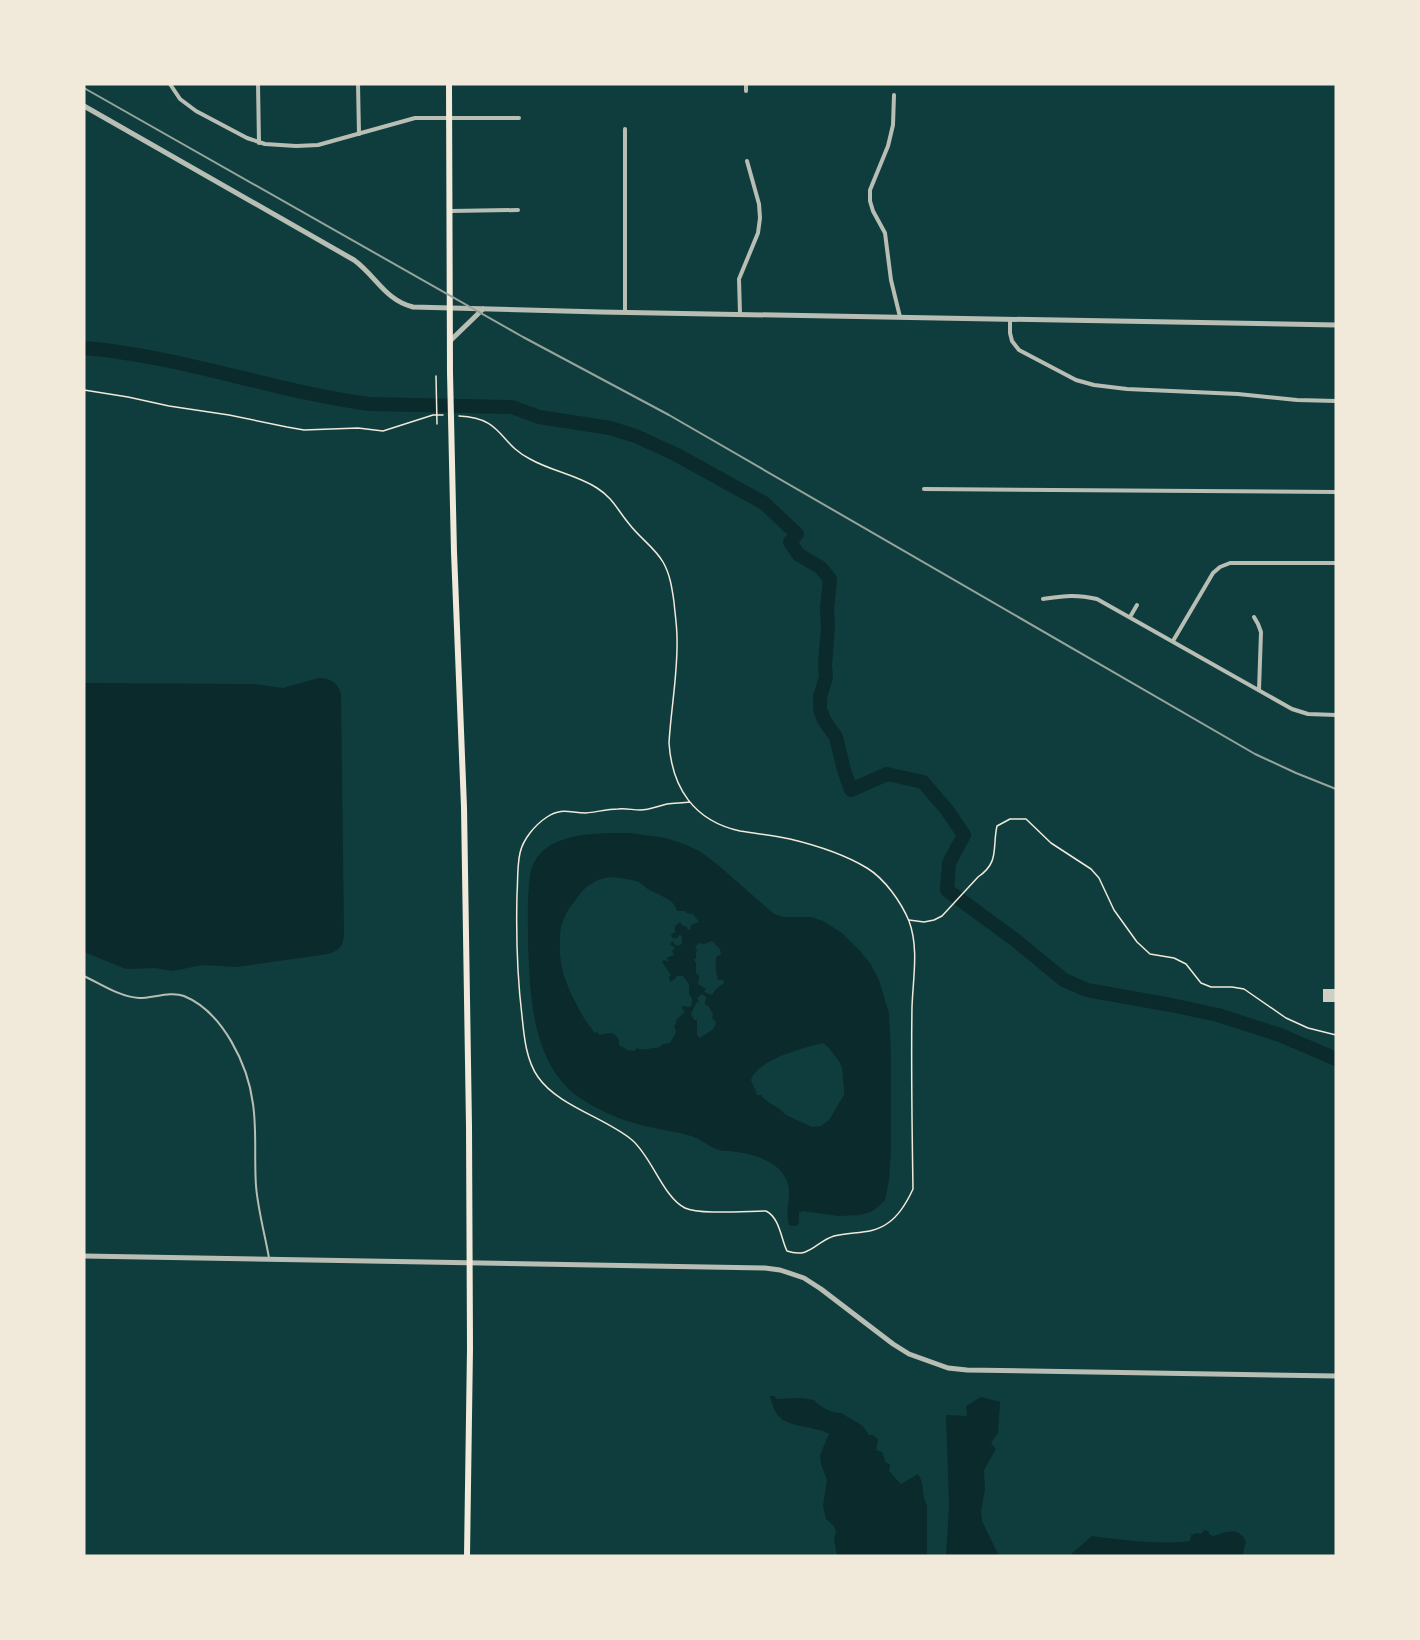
<svg xmlns="http://www.w3.org/2000/svg" width="1420" height="1640" viewBox="0 0 1420 1640" font-family="'Archivo Narrow',sans-serif">
  <style>
    .water { fill: #0a2a2b; fill-rule: evenodd }
    .lines { fill: none; stroke-linecap: round; stroke-linejoin: round }
    .river { stroke: #0a2a2b; stroke-width: 14 }
    .building { fill: #cfcfc3 }
    .path { stroke: #f1e9da; stroke-width: 1.5 }
    .service { stroke: #b8beb3; stroke-width: 2 }
    .minor { stroke: #b8beb3; stroke-width: 4 }
    .tertiary { stroke: #b8beb3; stroke-width: 5 }
    .secondary { stroke: #f1e9da; stroke-width: 6 }
    .rail { stroke: #97a49c; stroke-width: 2 }
  </style>
  <rect width="100%" height="100%" fill="#0f3d3e"/>
  <g class="water">
    <path d="M318,678C329,678 338,682 341,694L344,935C343,946 339,951 328,954L236,967L203,965L172,971L156,968L126,969L84,952V683L254,684L283,688Z"/>
    <path d="M630,833L666,838L684,844L701,852L718,865L774,914L784,917H811L823,921L842,933L859,950L870,963L879,980L889,1013L891,1054V1150L889,1180L885,1200L877,1208L870,1212L860,1215L839,1216L802,1211L799,1213V1222L797,1226L789,1225C783,1204 798,1189 779,1169C769,1159 751,1154 737,1152C731,1151 725,1152 719,1150C709,1147 701,1139 691,1136C679,1132 667,1131 655,1128C630,1123 604,1114 583,1100C532,1068 530,997 528,943C528,921 527,897 530,875C538,831 596,833 630,833ZM612,877C621,878 628,879 636,881C642,883 644,887 648,889C659,896 674,898 677,911H685L686,913L693,914L699,922L691,925L690,930H688L686,926H683L680,922L675,926V932L671,935L672,938H678V936L680,935L682,937V944L677,946L674,944L673,941L670,944L675,948L672,951L674,955L666,958L668,959V962L664,960L662,962L671,975L669,977L670,982L675,979L677,976H683L689,984V994L692,998V1005L689,1007L682,1006L683,1010L685,1012L676,1020V1024L674,1026C678,1034 674,1035 670,1043L663,1044L658,1048C651,1047 645,1052 637,1048L634,1051L628,1050L619,1045V1040C615,1031 608,1033 600,1035L597,1032L594,1033C592,1027 587,1024 584,1018C569,991 558,970 560,939C560,931 561,924 565,916C567,911 571,906 575,901C583,887 596,878 612,877ZM712,941L720,949L721,954L716,957C715,964 716,972 718,980H723L724,983L715,990L712,995L704,992L706,989L698,984L699,976L696,973V963L694,959L696,958V952L697,951L695,946L700,943L704,944ZM702,994L706,997L705,1004L709,1007L713,1014L712,1018L716,1022C715,1032 706,1032 700,1038L697,1035V1020H694L691,1014L696,1003L699,1001L697,998ZM823,1043L828,1047L839,1061L842,1068L844,1089V1095L829,1120L821,1126L812,1127L786,1115L780,1109L771,1104L762,1097V1095H757L755,1090L756,1089L754,1088L751,1080C758,1059 804,1048 823,1043Z"/>
    <path d="M770,1396H775L776,1399L800,1398L814,1400C819,1407 834,1414 842,1413C853,1422 862,1421 869,1435H873L878,1439L876,1450L882,1452L886,1463L890,1464L889,1471C894,1475 896,1480 901,1484L918,1474C925,1484 921,1495 927,1505V1556H837L834,1538L836,1533L834,1526L826,1519L823,1506L827,1480L821,1464L820,1455L829,1434C823,1430 817,1430 811,1428C785,1423 776,1422 770,1396Z"/>
    <path d="M981,1397L1000,1402L998,1433L991,1443L996,1449L984,1470L985,1489L981,1511L982,1521L999,1556H946L949,1505L946,1415L967,1416L966,1406Z"/>
    <path d="M1204,1530L1208,1531L1210,1535L1214,1536C1227,1531 1241,1527 1246,1543L1244,1548L1243,1556H1069L1092,1536C1121,1540 1160,1545 1190,1541L1191,1535L1197,1533L1201,1534Z"/>
  </g>
  <g class="lines">
    <path class="river" d="M84,348C181,356 273,391 369,404L512,407L539,417L610,428L636,436L677,455L764,503L797,534L790,542L799,555L820,567L830,579L827,608L828,627L825,665L826,677L820,697V709L824,720L836,737L844,770L851,790L887,774L923,782L947,810L964,835L949,863L947,890L1014,939L1064,980L1087,990L1171,1005L1218,1015L1280,1035L1336,1059"/>
  </g>
  <rect class="building" x="1323" y="989" width="13" height="13"/>
  <g class="lines">
    <g class="path">
      <path d="M436,376L437,424"/>
      <path d="M84,390L128,397L169,406L229,415L287,427L304,430L358,428L383,431L433,415H443"/>
      <path d="M459,416C504,418 498,443 530,459C551,471 577,475 597,488C613,498 618,511 630,525C640,538 655,548 663,562C670,574 672,588 674,602C675,614 677,626 677,638C678,673 671,708 669,743C672,788 694,821 740,831C757,834 774,835 790,839C815,845 844,854 867,868C885,879 901,902 909,921C919,948 913,978 912,1007C911,1068 912,1129 913,1189C907,1202 900,1215 888,1223C872,1235 852,1231 834,1236C815,1242 810,1259 787,1251C781,1239 780,1218 766,1211C748,1211 699,1215 685,1208C663,1197 652,1157 632,1140C606,1118 558,1106 538,1077C526,1060 524,1036 522,1016C517,975 516,935 517,894C518,880 517,866 520,853C523,839 535,825 547,817C562,807 570,813 586,813C597,812 607,809 618,809C625,808 633,810 640,810C649,810 658,806 667,804C674,803 682,803 690,802"/>
      <path d="M909,920L924,922L934,920L942,916L978,877C1000,862 992,848 997,826L1010,819H1026L1051,843L1091,869L1099,878L1114,910L1137,942L1150,954L1174,958L1186,964L1201,983L1211,987H1232L1244,989L1286,1018L1308,1028L1336,1035"/>
    </g>
    <path class="service" d="M84,976C101,984 120,997 139,998C153,998 171,991 184,996C223,1012 248,1065 253,1104C257,1131 254,1159 256,1186C258,1210 265,1235 269,1258"/>
    <g class="minor">
      <path d="M170,84L180,99L196,111L247,138L265,144L296,146L318,145L415,118H519"/>
      <path d="M258,84L259,143"/>
      <path d="M358,84L359,134"/>
      <path d="M746,84V91"/>
      <path d="M894,95L893,125L888,146L870,190V201L873,211L885,233L891,280L900,317"/>
      <path d="M450,211L518,210"/>
      <path d="M625,312V129"/>
      <path d="M740,314L739,279L758,233L760,218L759,204L747,161"/>
      <path d="M1010,319V333L1012,341L1019,350L1076,380L1094,385L1127,389L1238,394L1297,400L1336,401"/>
      <path d="M924,489L1336,492"/>
      <path d="M1043,599C1064,596 1075,594 1097,599L1292,709L1308,714L1336,715"/>
      <path d="M1130,617L1137,605"/>
      <path d="M1254,617L1258,624L1261,632L1259,690"/>
      <path d="M1173,641L1213,573L1220,567L1230,563H1336"/>
    </g>
    <g class="tertiary">
      <path d="M84,106L354,260C376,276 385,300 413,307L601,312L1336,325"/>
      <path d="M450,341L483,309"/>
      <path d="M84,1256L765,1268L780,1270L804,1278L821,1289L893,1344L909,1354L948,1368L967,1370L1336,1376"/>
    </g>
    <path class="secondary" d="M449,84L450,373L454,552L464,807L469,1126L470,1348L467,1556"/>
    <path class="rail" d="M84,88L523,337L669,415L1255,754L1296,773L1336,789"/>
  </g>
  <rect width="1420" height="1640" fill="none" stroke="#f1e9da" stroke-width="171"/>
</svg>
